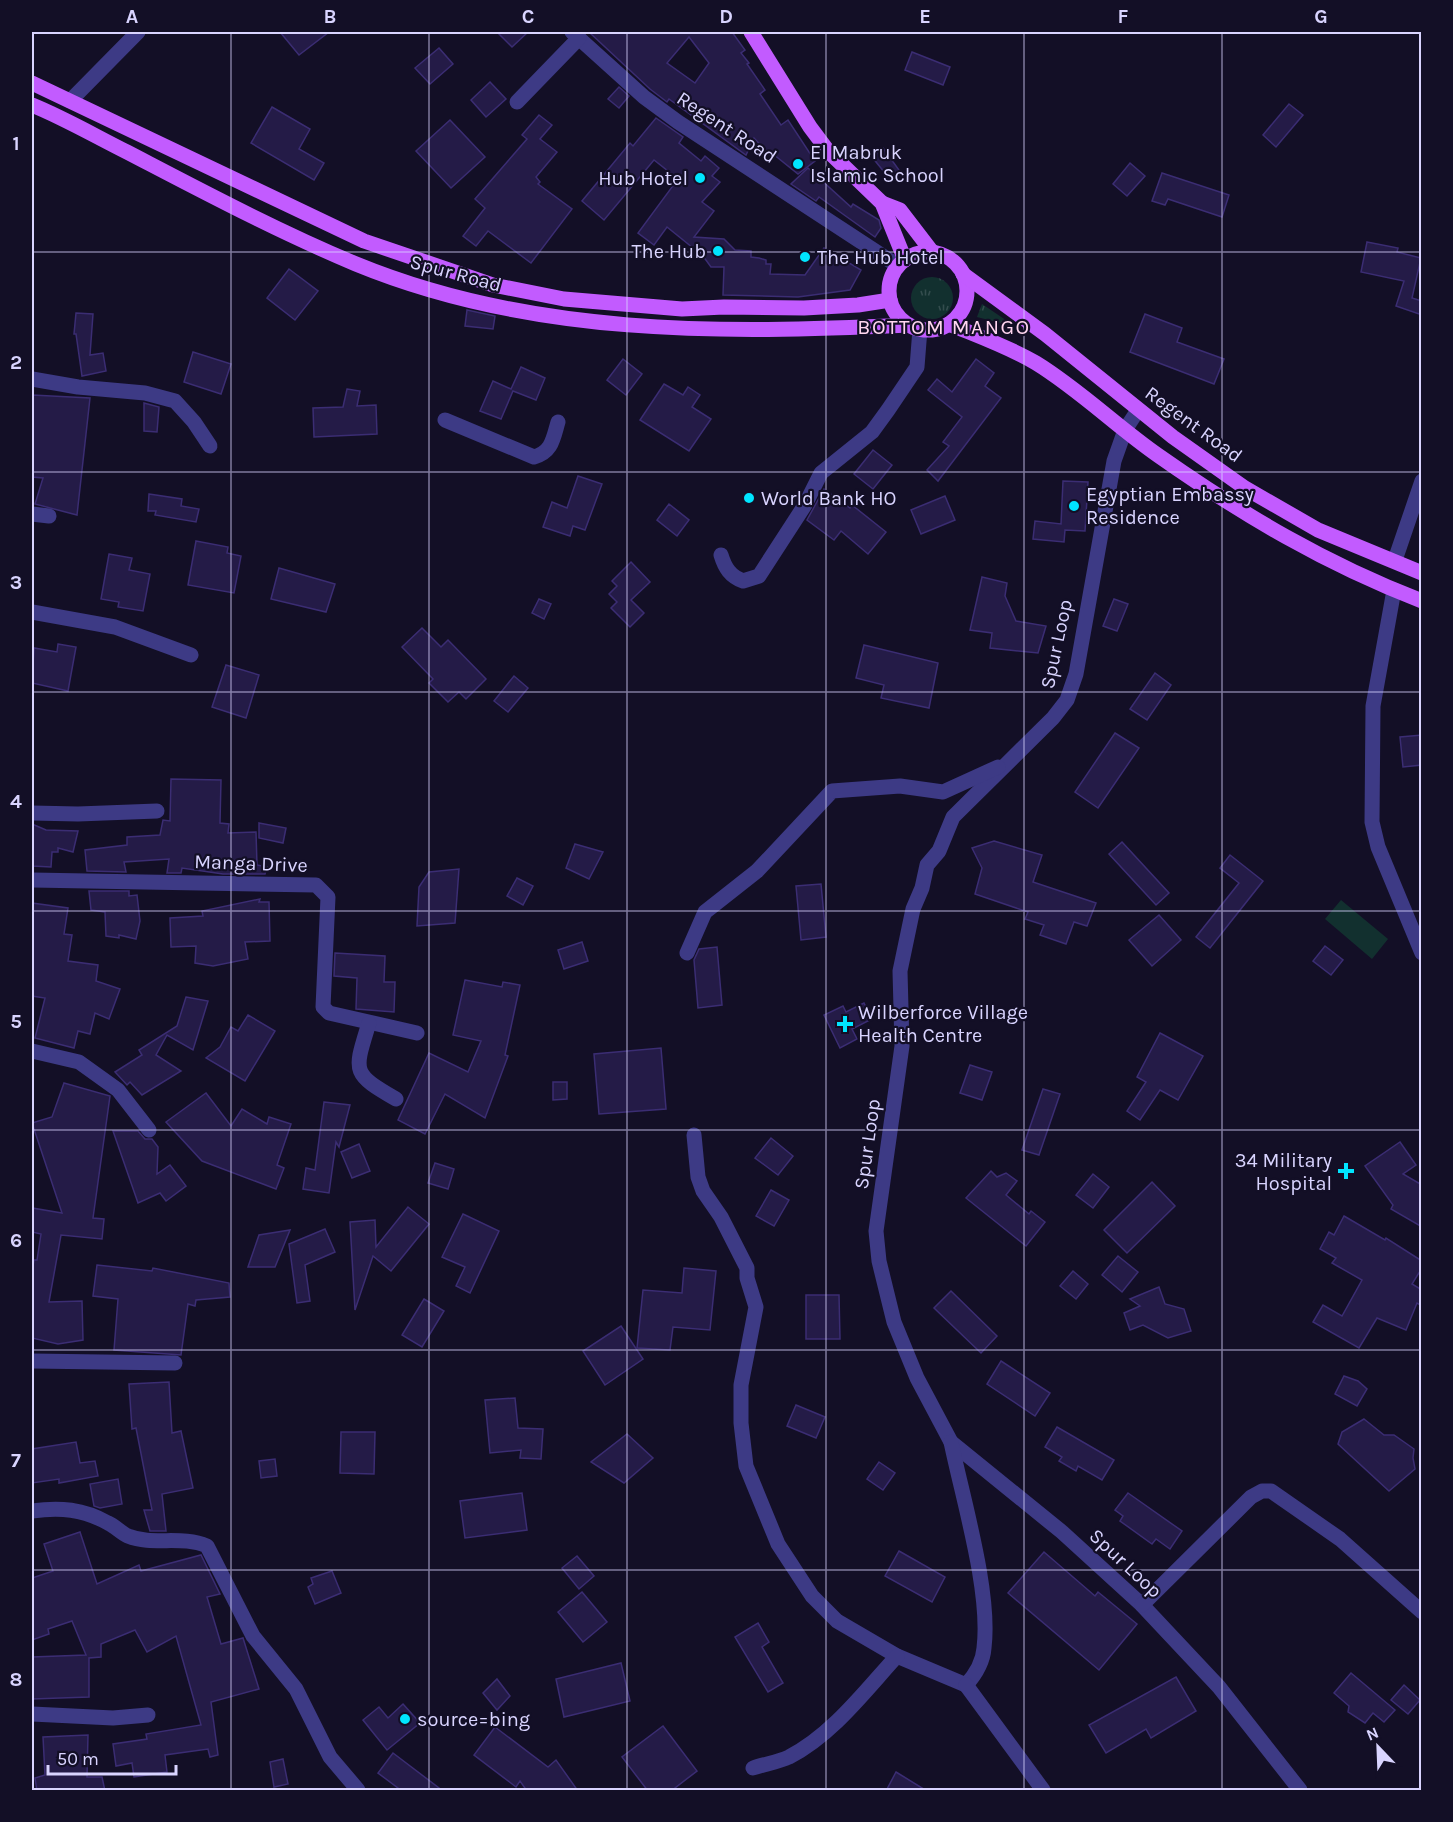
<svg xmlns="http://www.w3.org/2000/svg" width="1453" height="1822" viewBox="0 0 1453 1822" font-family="Karla,sans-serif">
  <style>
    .grass { fill: url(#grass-tufts) }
    .pitch { fill: #12302f }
    .building { fill: #241b47; stroke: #3b2d73; stroke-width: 1.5; fill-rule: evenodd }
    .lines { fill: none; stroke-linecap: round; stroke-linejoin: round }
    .minor { stroke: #3d3a85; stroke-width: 15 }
    .major { stroke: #c25bff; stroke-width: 15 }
    .grid { fill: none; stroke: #d9d4ff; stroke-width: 1.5; stroke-opacity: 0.55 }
    .poi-dot { fill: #00e5ff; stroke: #130f26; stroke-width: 2 }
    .labels { text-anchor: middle; stroke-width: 4.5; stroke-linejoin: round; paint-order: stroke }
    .street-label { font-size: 20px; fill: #d9d4ff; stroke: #130f26 }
    .poi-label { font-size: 20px; fill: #d9d4ff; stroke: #130f26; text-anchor: start }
    .neighbourhood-label { font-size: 21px; letter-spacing: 1.5px; fill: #ffd6f0; stroke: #130f26 }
    .neatline { fill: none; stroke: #d9d4ff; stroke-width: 2 }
    .grid-label { font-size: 20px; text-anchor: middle; font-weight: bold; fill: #d9d4ff }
  </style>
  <defs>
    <pattern id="grass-tufts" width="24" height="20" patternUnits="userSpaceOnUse" patternTransform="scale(1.5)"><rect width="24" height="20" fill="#12302f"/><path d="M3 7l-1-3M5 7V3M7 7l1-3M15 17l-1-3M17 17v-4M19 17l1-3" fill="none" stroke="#344d4e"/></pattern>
  </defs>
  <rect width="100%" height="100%" fill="#130f26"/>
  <g class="grass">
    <circle cx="932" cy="298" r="21"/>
    <path d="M982,304L1016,327L977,317Z"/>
  </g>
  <path class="pitch" d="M1341,900L1388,939L1372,959L1325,919Z"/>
  <g class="building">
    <path d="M280,32H329L299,55Z"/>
    <path d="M497,32H528L512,47Z"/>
    <path d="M589,32H732L745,50L741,53L749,63L747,64L765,90L760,94L781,125L788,120L815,161L798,174L773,154L771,156L754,138L746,155L669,99L667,102L650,89ZM689,37L709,63L695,83L667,63Z"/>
    <path d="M439,48L453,64L430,84L415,68Z"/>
    <path d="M912,52L950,67L943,85L905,70Z"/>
    <path d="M490,82L506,99L486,117L471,100Z"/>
    <path d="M619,87L629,96L619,108L608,99Z"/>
    <path d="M1289,104L1303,115L1276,147L1263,135Z"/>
    <path d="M272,107L310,129L299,149L324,163L314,180L251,143Z"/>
    <path d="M539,115L552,125L540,139L557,152L536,177L540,182L538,184L572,209L531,263L488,231L476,246L463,236L485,208L475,199L527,139L522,135Z"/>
    <path d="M656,118L683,137L679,143L701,161L705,156L719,168L712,176L720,182L702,202L714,211L694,237L724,239L735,250L751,251V257L759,258L766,260V264H771L770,274L805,275L824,248L861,270L850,290L798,297L723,295L724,267H711L703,256L667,227L654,245L638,233L678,179L654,160L604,220L582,201L630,143L633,146Z"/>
    <path d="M450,120L485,157L451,188L416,151Z"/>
    <path d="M883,148L899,170L889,178L872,157Z"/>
    <path d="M1130,163L1145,176L1127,196L1113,184Z"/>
    <path d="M808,168L851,207L853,204L879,220L881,228L875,237L819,197L816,201L791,184Z"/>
    <path d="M1162,173L1229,195L1222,217L1168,199L1165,205L1152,201Z"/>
    <path d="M1367,242L1398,248L1397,252L1421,258L1412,298L1422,301V315L1396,306L1404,281L1361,272Z"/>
    <path d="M289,269L318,291L295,320L267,298Z"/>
    <path d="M467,310L495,316L493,329L465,326Z"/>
    <path d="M76,313L93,314L90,355L103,353L106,371L82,376L76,334H74Z"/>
    <path d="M1145,314L1182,328L1177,342L1224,359L1214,384L1130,352Z"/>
    <path d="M193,352L231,364L221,394L184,382Z"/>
    <path d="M623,359L642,374L626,395L607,380Z"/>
    <path d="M976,359L994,373L985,386L1001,398L938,481L927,470L949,446L943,442L962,417L928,390L937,379L952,392Z"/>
    <path d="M521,367L545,378L536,400L513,391L501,419L480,411L493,381L511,389Z"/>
    <path d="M664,384L683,395L688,387L700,395L692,407L711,419L689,451L640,420Z"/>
    <path d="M347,389L360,391L357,406L376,405L377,434L314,437L313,408L343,407Z"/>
    <path d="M32,395L90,398L77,515L35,504L43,478L32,477Z"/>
    <path d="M144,403L159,407L157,432L144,431Z"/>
    <path d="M873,450L892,465L873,489L854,474Z"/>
    <path d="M578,476L602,484L585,530L573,526L570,536L543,527L552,502L567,508Z"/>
    <path d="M1063,481L1088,482L1085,531L1065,530L1064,542L1033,539L1035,521L1061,524Z"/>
    <path d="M824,489L850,508L852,505L886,532L868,554L841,531L834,540L807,520Z"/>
    <path d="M149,494L182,499L181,506L199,509L196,522L155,515L156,511H148Z"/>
    <path d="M945,496L955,520L921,534L911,510Z"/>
    <path d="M669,504L689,520L677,536L657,520Z"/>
    <path d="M196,541L228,547L227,553L241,556L234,593L188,585Z"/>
    <path d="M109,554L132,558L129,570L150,574L143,611L118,607L119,602L101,599Z"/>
    <path d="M631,562L650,582L631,600L644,613L630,627L611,608L617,602L609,594L617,586L612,581Z"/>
    <path d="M279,568L335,584L326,612L271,599Z"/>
    <path d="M982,577L1007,583L1005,596L1016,621L1046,626L1038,653L990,648L992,633L970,630Z"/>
    <path d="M539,599L551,604L544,619L532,613Z"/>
    <path d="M1114,599L1128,604L1117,631L1103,626Z"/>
    <path d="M422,628L441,647L448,640L486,679L466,699L459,692L448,702L429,683L433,679L402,647Z"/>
    <path d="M58,644L76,647L68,691L32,683L34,648L57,652Z"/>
    <path d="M864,645L938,663L929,708L881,698L884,685L856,678Z"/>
    <path d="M226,665L259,675L246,718L212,707Z"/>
    <path d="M1155,673L1171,685L1147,720L1130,709Z"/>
    <path d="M514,676L528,688L508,712L494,701Z"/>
    <path d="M1115,733L1139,748L1098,808L1075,792Z"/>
    <path d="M1422,735V765L1403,767L1400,737Z"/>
    <path d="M171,779L221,780L220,823L229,824L228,833L256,832L257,865L267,867L265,874H223L182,868L181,873H167L169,859L124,862L126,872L87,871L85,850L127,845V837L160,835L163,820L170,821Z"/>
    <path d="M259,823L286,828L283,843L259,838Z"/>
    <path d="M32,824L46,830L78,831L73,852L58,848V852H52L51,867L32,866Z"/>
    <path d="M994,841L1042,855L1033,882L1096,903L1087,926L1074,922L1066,944L1040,935L1044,925L1025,919L1028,912L975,894L982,868L972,848Z"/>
    <path d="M1122,842L1169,893L1156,905L1109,854Z"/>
    <path d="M575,844L603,852L589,879L566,868Z"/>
    <path d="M1230,855L1263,881L1210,948L1196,937L1239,883L1220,868Z"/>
    <path d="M459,869L455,923L417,926L419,887L429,872Z"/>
    <path d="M517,878L533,886L523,905L507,896Z"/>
    <path d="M821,884L826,937L801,940L796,886Z"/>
    <path d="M89,891H129V896L137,895L140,921L136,939L119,935V938L106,936L105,912L91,910Z"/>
    <path d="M260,899L259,902H269L270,941L245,942L248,959L213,966L195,963L196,946L171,947L170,918L203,916L202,911Z"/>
    <path d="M32,903L68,908L64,934L72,935L68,961L98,965L96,981L120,989L109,1019L95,1013L90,1034L78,1031L74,1048L35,1038L45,998L32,996Z"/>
    <path d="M1159,915L1181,940L1152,966L1129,940Z"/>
    <path d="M582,942L588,961L564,969L558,950Z"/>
    <path d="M1325,946L1343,960L1331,975L1313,961Z"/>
    <path d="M717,947L722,1005L698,1008L694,960L699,949Z"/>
    <path d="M335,953L385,956L384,982H395L394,1012L356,1009L357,978L334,976Z"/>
    <path d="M465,980L502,987L503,982L520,985L505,1055L508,1056L485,1118L445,1094L425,1134L398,1120L429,1053L468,1072L481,1041L453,1035Z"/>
    <path d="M186,997L208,1001L193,1050L167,1035L156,1055L181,1071L142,1095L130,1082L127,1085L115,1072L142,1055L139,1050L177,1026Z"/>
    <path d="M864,1003L872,1019L852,1029L857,1039L840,1048L824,1015L843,1006L846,1012Z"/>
    <path d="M248,1015L275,1031L245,1081L206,1058L220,1047L231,1027L238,1031Z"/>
    <path d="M1160,1033L1203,1056L1178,1100L1160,1090L1140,1120L1127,1111L1146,1082L1137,1077Z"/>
    <path d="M661,1048L666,1109L599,1114L594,1054Z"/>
    <path d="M970,1065L992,1072L982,1100L960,1093Z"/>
    <path d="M553,1082H567V1099L553,1100Z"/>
    <path d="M64,1083L110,1096L93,1218L104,1219L102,1239L61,1235L49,1302L82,1301L83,1340L58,1344L32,1338V1271L34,1260H37L41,1234L32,1232V1208L62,1213L32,1123L52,1117Z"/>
    <path d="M1043,1089L1060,1094L1039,1155L1022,1150Z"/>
    <path d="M206,1093L231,1126L242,1109L267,1124L269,1117L291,1124L277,1165L284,1168L276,1189L202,1161L166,1122Z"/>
    <path d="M324,1102L350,1105L339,1147L336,1142L329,1193L303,1189L306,1168L315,1170Z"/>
    <path d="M113,1131H138L145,1139H152L158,1147L157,1174L170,1165L186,1186L166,1201L160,1193L138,1203Z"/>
    <path d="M771,1138L793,1156L778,1175L755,1158Z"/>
    <path d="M1400,1142L1416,1165L1403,1174L1422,1185V1227L1391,1209L1393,1205L1365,1166Z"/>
    <path d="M359,1144L370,1171L352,1178L341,1152Z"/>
    <path d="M435,1163L454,1169L448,1189L428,1183Z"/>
    <path d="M991,1171L997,1177L1006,1173L1017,1181L1006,1195L1029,1214L1031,1211L1045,1222L1026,1246L966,1198Z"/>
    <path d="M1093,1174L1109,1187L1093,1208L1076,1195Z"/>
    <path d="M1152,1182L1175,1206L1127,1253L1104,1230Z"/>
    <path d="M771,1190L789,1200L774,1226L756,1216Z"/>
    <path d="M408,1207L429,1224L391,1271L373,1256L355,1310L350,1222L375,1220L376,1247Z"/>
    <path d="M463,1214L499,1231L470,1293L456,1286L465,1267L442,1257Z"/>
    <path d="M1344,1216L1385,1240L1386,1238L1422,1261V1268L1412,1284L1422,1290V1306L1417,1303L1406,1330L1377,1318L1359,1348L1313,1322L1323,1305L1342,1316L1362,1280L1332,1263L1336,1258L1320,1249L1329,1232L1334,1235Z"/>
    <path d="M325,1229L335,1252L305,1265L310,1301L297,1303L289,1244Z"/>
    <path d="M290,1230L275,1267H248L259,1235Z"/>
    <path d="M1118,1256L1138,1272L1122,1292L1102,1275Z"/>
    <path d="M97,1265L152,1271L153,1268L229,1283L230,1297L196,1300L195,1306L188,1304L181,1355L114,1350L118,1299L93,1296Z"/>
    <path d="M684,1268L716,1271L710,1330L673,1327L670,1350L637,1348L643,1290L682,1293Z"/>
    <path d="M1073,1271L1088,1284L1076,1299L1060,1286Z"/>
    <path d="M1159,1287L1165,1304L1184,1309L1191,1331L1168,1338L1143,1325L1130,1330L1124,1313L1140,1306L1130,1299Z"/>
    <path d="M951,1291L997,1336L981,1353L934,1308Z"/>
    <path d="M806,1295H839L840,1339H806Z"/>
    <path d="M424,1299L444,1311L422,1347L402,1335Z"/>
    <path d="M621,1326L643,1359L605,1385L583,1351Z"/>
    <path d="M1001,1361L1050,1393L1035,1416L987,1384Z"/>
    <path d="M1344,1376L1358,1381L1367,1389L1357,1406L1335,1394Z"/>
    <path d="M169,1382L172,1433L181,1431L193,1488L162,1494L166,1531H150L144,1510H152L136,1428L132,1429L129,1384Z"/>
    <path d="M515,1398L518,1428L543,1429L541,1459L520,1458L521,1450L490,1453L485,1400Z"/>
    <path d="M796,1405L825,1417L816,1438L787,1426Z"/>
    <path d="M1364,1419L1384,1435H1394L1414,1449L1413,1458L1415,1469L1389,1491L1338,1444L1342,1432Z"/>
    <path d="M1057,1427L1114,1460L1102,1480L1078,1466L1076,1471L1059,1461L1062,1457L1045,1447Z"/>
    <path d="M341,1432H375L374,1474L340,1473Z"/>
    <path d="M627,1434L653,1458L624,1483L591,1462Z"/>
    <path d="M76,1442L80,1463L95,1461L98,1476L59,1483V1479L32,1483V1449Z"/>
    <path d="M275,1459L277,1476L261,1478L259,1461Z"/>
    <path d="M879,1462L895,1473L883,1490L867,1479Z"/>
    <path d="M118,1479L122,1504L100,1508L94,1506L90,1484Z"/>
    <path d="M522,1493L527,1530L465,1538L460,1501Z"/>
    <path d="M1128,1493L1182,1531L1170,1549L1156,1539L1152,1544L1120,1521L1123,1516L1115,1510Z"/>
    <path d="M80,1532L97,1584L139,1565L141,1571L201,1555L220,1594L207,1597L221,1644L243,1638L259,1689L211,1702L218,1755L210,1757L208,1749L165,1755L167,1772L134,1777L132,1763L116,1766L113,1744L147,1739L146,1734L201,1725L176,1636L147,1652L135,1630L101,1644V1657L89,1658V1697L32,1699V1657L86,1655L72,1621L48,1629L49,1634L32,1640V1578L53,1571L44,1544Z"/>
    <path d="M899,1551L945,1577L932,1602L885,1576Z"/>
    <path d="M1044,1552L1095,1596L1098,1592L1137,1624L1099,1670L1008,1593Z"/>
    <path d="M577,1556L594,1576L579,1589L562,1568Z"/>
    <path d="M332,1571L341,1593L315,1604L308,1587L313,1584L311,1578Z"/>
    <path d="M582,1592L607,1622L583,1642L558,1612Z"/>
    <path d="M758,1623L769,1642L762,1647L783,1683L768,1692L735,1637Z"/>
    <path d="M621,1663L630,1701L564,1717L556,1679Z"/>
    <path d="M1351,1673L1395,1710L1384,1722L1373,1713L1365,1723L1348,1712L1349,1706L1334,1693Z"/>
    <path d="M1176,1677L1196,1711L1151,1738L1146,1729L1106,1753L1089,1725Z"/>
    <path d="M497,1679L510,1696L497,1710L483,1693Z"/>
    <path d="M1404,1685L1420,1700L1408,1714L1391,1700Z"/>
    <path d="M403,1704L420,1723L387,1750L363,1720L379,1707L388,1718Z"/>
    <path d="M663,1726L697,1771L671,1791H648L622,1757Z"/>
    <path d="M495,1727L548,1767L556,1760L578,1791H527L520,1781L516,1787L474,1755Z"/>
    <path d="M88,1735L87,1777H102L105,1791H37L35,1778L45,1775L43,1737Z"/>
    <path d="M393,1753L443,1791H402L378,1773Z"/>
    <path d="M283,1759L288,1784L274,1787L270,1762Z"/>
    <path d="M896,1772L927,1791H886Z"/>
  </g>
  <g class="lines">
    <g class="minor">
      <path d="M572,32L644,97L678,122L898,266"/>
      <path d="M70,101L138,32"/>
      <path d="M517,102L579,38"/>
      <path d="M32,379L78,387L145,393L175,401L194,422L210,446"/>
      <path d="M1138,410L1125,430L1114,461L1076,674L1067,700L1053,718L953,817L939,851L927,865L922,888L913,909L900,971L902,1046L876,1231L879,1261L894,1322L917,1378L951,1442L1062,1532L1142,1605L1219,1687L1300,1790"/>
      <path d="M445,420L534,457C552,452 553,439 558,422"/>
      <path d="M32,514L49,516"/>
      <path d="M721,555C725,568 730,576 743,581L759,576L805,505L821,473L872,432L888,410L917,367L920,329"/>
      <path d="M1395,560L1422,481"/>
      <path d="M1394,590L1373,706L1372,822L1378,847L1422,953"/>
      <path d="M32,612L115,627L191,655"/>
      <path d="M32,813L78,814L157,811"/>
      <path d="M32,880L316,885L328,897L323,1007L329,1013L417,1033"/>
      <path d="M687,953L705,912L757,871L832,791L900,786L943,792L998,767"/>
      <path d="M369,1023C354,1072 351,1073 396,1099"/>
      <path d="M32,1051L79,1062L118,1090L149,1130"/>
      <path d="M694,1135L698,1177L703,1191L721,1217L747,1268V1278L756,1307L741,1385V1423L746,1466L778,1544L812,1596L837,1621L897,1656L966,1685"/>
      <path d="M32,1361L175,1363"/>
      <path d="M951,1442C963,1500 991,1592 984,1648C983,1662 975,1675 966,1685"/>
      <path d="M32,1511C60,1507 83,1509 108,1523C115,1526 121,1533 128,1536C153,1546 182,1535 207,1546L253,1636L296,1689L330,1757L358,1790"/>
      <path d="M1142,1605L1251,1497L1262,1491H1271L1340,1539L1422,1612"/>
      <path d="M966,1685L1043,1790"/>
      <path d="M32,1714L113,1718L148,1715"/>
      <path d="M753,1768C765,1764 778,1762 789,1757C832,1735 865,1691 897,1656"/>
    </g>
    <g class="major">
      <path d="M751,32L810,127L828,151L882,203L905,260"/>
      <path d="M32,83L364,241L493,285L564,299L682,309L724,307L804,308L858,305L890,300"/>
      <path d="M32,105C64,118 95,136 127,152C202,191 277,231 356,264C531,336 722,334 908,325"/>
      <path d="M882,203L900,210L933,253"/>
      <circle cx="928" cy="291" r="39"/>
      <path d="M963,274L1045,334L1173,437L1245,488L1318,530L1422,573"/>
      <path d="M949,324C978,336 1009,347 1036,363C1080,390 1117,427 1159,456C1243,515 1326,564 1422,601"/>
    </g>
  </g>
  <path class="grid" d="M231,32V1790M429,32V1790M627,32V1790M826,32V1790M1024,32V1790M1222,32V1790M32,252H1422M32,472H1422M32,692H1422M32,911H1422M32,1130H1422M32,1350H1422M32,1570H1422"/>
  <g class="poi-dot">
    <circle cx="798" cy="164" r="6"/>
    <circle cx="700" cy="178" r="6"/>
    <circle cx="718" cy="251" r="6"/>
    <circle cx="805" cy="257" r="6"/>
    <circle cx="749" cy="498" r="6"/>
    <circle cx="1074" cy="506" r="6"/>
    <path d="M842 1015h6v6h6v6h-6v6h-6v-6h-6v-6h6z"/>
    <path d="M1343 1162h6v6h6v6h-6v6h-6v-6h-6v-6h6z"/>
    <circle cx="405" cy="1719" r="6"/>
  </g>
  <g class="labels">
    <g class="street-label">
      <text transform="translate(727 127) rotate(33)" y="7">Regent Road</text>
      <text transform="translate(456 273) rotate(15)" y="7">Spur Road</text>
      <text transform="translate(1194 424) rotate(36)" y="7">Regent Road</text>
      <text transform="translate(1056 644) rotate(-78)" y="7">Spur Loop</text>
      <text transform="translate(251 863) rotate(2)" y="7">Manga Drive</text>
      <text transform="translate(867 1144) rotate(-82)" y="7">Spur Loop</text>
      <text transform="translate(1126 1563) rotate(43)" y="7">Spur Loop</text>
    </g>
    <g class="poi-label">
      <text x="810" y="159">El Mabruk<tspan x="810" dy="23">Islamic School</tspan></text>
      <text x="688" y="185" text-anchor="end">Hub Hotel</text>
      <text x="706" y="258" text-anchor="end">The Hub</text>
      <text x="817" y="264">The Hub Hotel</text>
      <text x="1086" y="501">Egyptian Embassy<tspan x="1086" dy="23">Residence</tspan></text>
      <text x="761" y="505">World Bank HO</text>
      <text x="858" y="1019">Wilberforce Village<tspan x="858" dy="23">Health Centre</tspan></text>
      <text x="1332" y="1167" text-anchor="end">34 Military<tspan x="1332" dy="23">Hospital</tspan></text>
      <text x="417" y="1726">source=bing</text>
    </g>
    <g class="neighbourhood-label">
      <text x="944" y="334">BOTTOM MANGO</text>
    </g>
  </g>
  <rect width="1453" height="1822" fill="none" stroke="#130f26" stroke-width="66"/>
  <g transform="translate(1378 1747) rotate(337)" stroke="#130f26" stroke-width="4.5" paint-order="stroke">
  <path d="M0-4.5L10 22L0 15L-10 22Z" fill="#d9d4ff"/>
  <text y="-9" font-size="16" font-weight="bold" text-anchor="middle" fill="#d9d4ff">N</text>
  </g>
  <path d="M48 1765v9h128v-9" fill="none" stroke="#d9d4ff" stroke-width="3"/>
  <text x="57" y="1765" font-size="18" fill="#d9d4ff" stroke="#130f26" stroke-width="4.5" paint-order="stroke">50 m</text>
  <rect x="33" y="33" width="1387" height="1756" class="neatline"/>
  <g class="grid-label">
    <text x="132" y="23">A</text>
    <text x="330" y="23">B</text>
    <text x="528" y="23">C</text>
    <text x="726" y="23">D</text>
    <text x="925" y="23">E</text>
    <text x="1123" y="23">F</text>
    <text x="1321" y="23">G</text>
    <text x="16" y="150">1</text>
    <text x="16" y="369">2</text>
    <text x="16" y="589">3</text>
    <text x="16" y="808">4</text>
    <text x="16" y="1028">5</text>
    <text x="16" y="1247">6</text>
    <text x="16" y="1467">7</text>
    <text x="16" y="1686">8</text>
  </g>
</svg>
